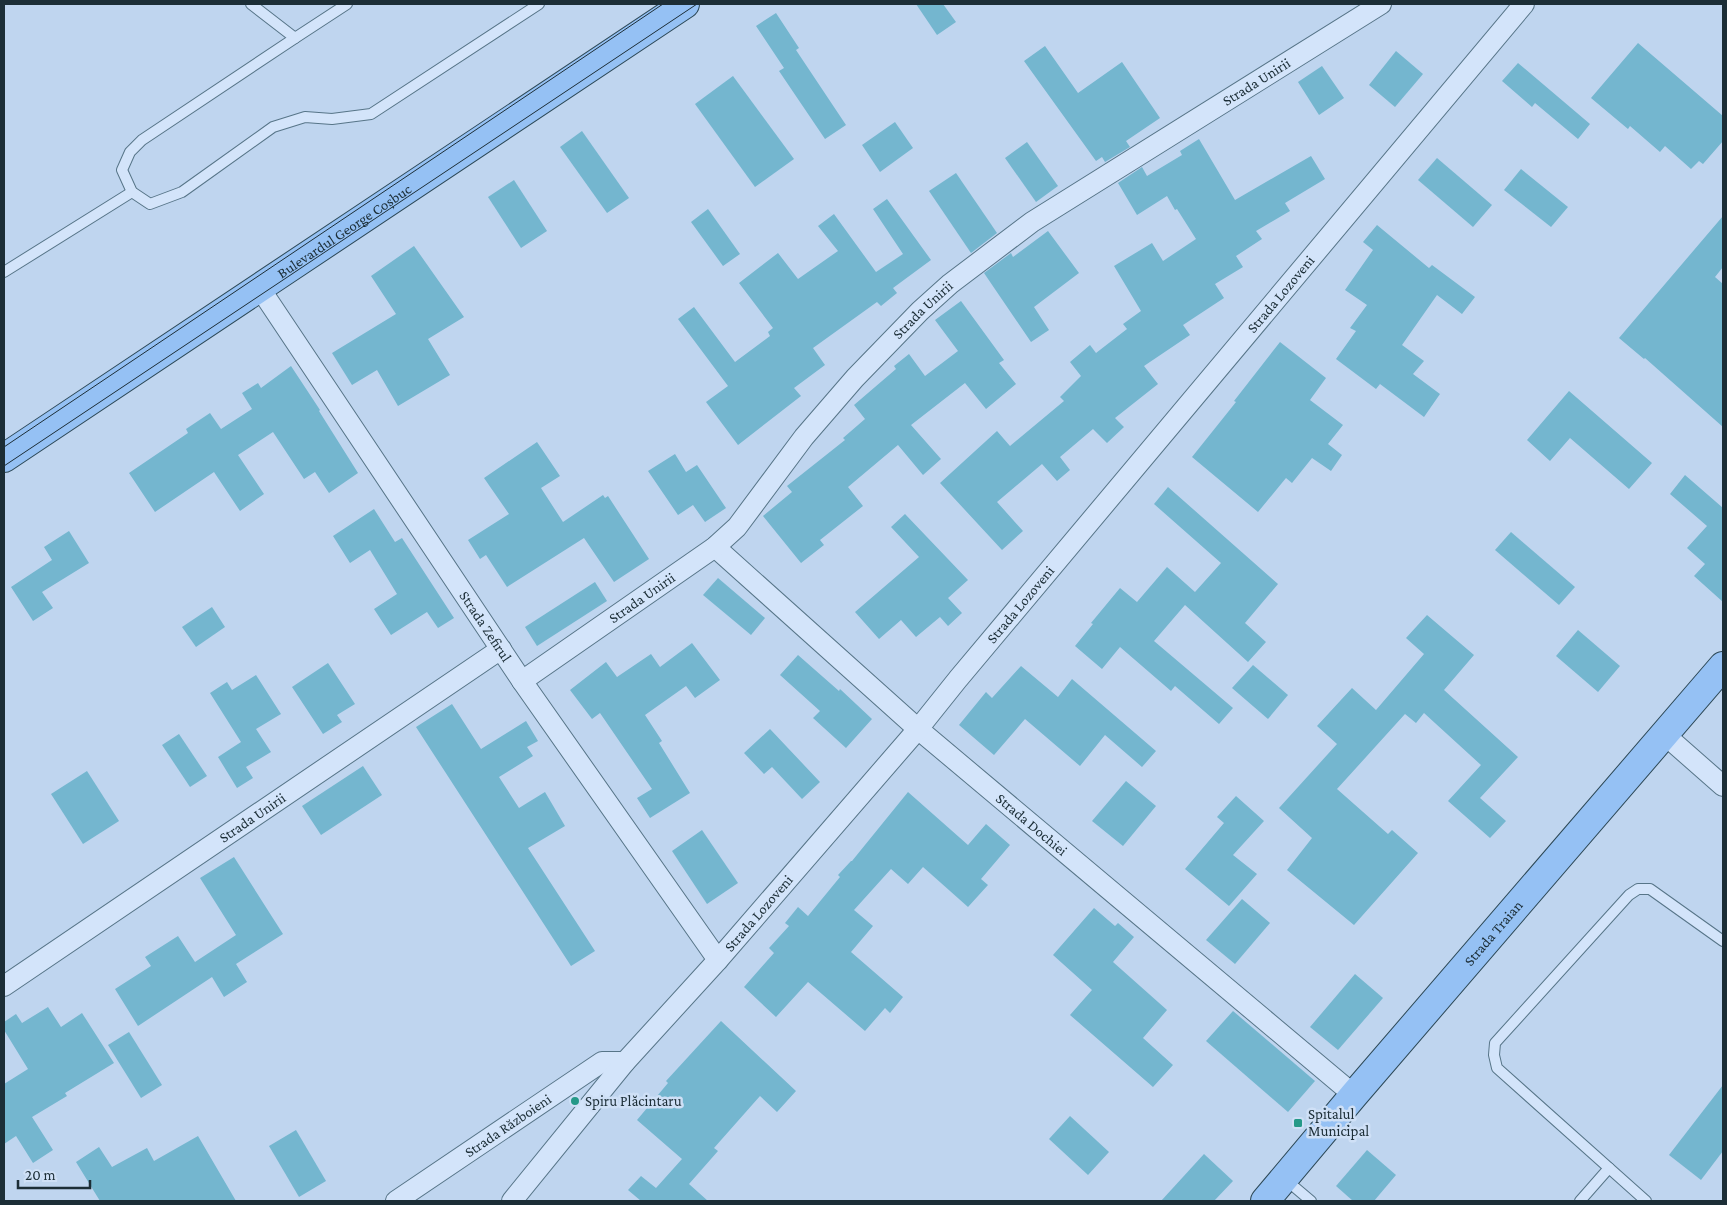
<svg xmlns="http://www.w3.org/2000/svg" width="1727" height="1205" viewBox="0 0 1727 1205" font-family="'Crimson Pro',serif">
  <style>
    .building { fill: #74b6cf }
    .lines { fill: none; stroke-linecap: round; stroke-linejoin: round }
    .lane-casing { stroke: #577588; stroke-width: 12 }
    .street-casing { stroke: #577588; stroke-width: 22 }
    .primary-casing { stroke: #2c4856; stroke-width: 30 }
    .lane { stroke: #d3e4fa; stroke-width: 10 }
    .street { stroke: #d3e4fa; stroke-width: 20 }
    .primary { stroke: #95c1f4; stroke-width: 28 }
    .tram { stroke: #1c2e37; stroke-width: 1 }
    .poi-dot { fill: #259988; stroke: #cfe0f6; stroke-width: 2 }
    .labels { text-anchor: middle; stroke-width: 5; stroke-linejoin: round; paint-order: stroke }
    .street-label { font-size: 15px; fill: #1c2e37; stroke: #cfe0f6 }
    .poi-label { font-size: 15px; fill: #1c2e37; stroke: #cfe0f6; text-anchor: start }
  </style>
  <rect width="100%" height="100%" fill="#bfd5ef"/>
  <g class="building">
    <path d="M916,4H943L956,22L937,35Z"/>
    <path d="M776,13L799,48L796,50L846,125L825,139L779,71L784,68L756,26Z"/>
    <path d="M1638,43L1723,116V141L1703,164L1699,161L1691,169L1665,146L1660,152L1630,126L1628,129L1591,98Z"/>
    <path d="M1045,46L1078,93L1122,62L1160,118L1126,141L1130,147L1105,162L1102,157L1096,161L1024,61Z"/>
    <path d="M1396,51L1423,74L1395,107L1369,85Z"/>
    <path d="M1518,63L1590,124L1578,139L1535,103L1532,107L1502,81Z"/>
    <path d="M1322,66L1344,98L1319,115L1298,82Z"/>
    <path d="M733,76L794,159L755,187L695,104Z"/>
    <path d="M895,122L913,148L880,172L862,145Z"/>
    <path d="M582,131L629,198L607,213L560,147Z"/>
    <path d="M1199,139L1235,200L1311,156L1325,179L1285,203L1290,211L1256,231L1262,239L1236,256L1243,267L1215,284L1224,298L1183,325L1190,335L1144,366L1158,384L1115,418L1124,427L1107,443L1093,429L1060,457L1070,470L1057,481L1042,464L997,502L1023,531L1002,550L940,483L997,431L1010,446L1064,401L1060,397L1081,376L1070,362L1090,345L1096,353L1127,329L1123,324L1141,311L1114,266L1152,243L1163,261L1196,239L1177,209L1175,210L1167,196L1137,215L1118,183L1142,167L1147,176L1182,155L1180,151Z"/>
    <path d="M1027,142L1058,186L1036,202L1005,158Z"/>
    <path d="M1437,158L1492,205L1473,227L1418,180Z"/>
    <path d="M1521,169L1568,207L1551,227L1504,190Z"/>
    <path d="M956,173L997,233L971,253L929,191Z"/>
    <path d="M514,180L547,231L521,248L488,197Z"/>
    <path d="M887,199L931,260L893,288L897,293L881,306L877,302L813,348L825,365L794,388L801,396L738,445L706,402L728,386L678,319L694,307L735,362L770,336L768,332L773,328L739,283L778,253L798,279L838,251L818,226L834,214L876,272L903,254L873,209Z"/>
    <path d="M708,209L740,254L723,266L691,222Z"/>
    <path d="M1723,216V267L1715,277L1723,284V427L1645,358L1644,359L1619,338Z"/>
    <path d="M1377,225L1429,268L1432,265L1475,297L1462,314L1437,295L1402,345L1424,361L1413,374L1440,394L1424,417L1380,384L1376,389L1336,359L1356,331L1350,328L1367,305L1345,290L1373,250L1363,242Z"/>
    <path d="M1048,231L1079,273L1034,307L1049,330L1031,342L984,273L1011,253L1013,257Z"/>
    <path d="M414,246L464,317L428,339L450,375L398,406L377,370L352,385L332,353L396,314L371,276Z"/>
    <path d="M961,301L1004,360L999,363L1016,384L986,409L965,383L911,425L941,459L923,475L898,445L848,487L863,506L820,540L824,545L801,563L763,516L792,492L787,486L845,440L843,438L865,419L854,405L896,369L894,366L909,354L925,376L958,351L935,320Z"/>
    <path d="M1280,342L1326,378L1310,400L1343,425L1328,444L1342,455L1331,471L1312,458L1292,483L1286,478L1258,512L1192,457L1236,402L1234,401Z"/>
    <path d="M291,366L320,410L319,411L358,473L329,493L315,472L304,479L273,432L238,455L264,494L240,511L214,472L155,512L129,473L188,433L186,429L210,413L221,429L252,409L242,393L258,383L261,388Z"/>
    <path d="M1569,391L1652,463L1629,489L1570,438L1550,461L1527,440Z"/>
    <path d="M537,442L560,476L541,488L563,522L603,495L605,498L608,496L649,559L614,582L584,538L507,587L486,555L480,559L468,540L509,514L484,478Z"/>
    <path d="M675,454L686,472L697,465L726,508L705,522L693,505L678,515L648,471Z"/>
    <path d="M1685,475L1723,508V602L1694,576L1705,564L1687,548L1707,526L1670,494Z"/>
    <path d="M1168,487L1278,584L1245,623L1266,642L1248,662L1185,605L1154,641L1233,708L1219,724L1175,686L1171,691L1120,647L1102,669L1075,646L1093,624L1091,623L1120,588L1137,602L1167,567L1195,592L1221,563L1154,504Z"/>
    <path d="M374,509L395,542L402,538L454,618L438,628L427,612L391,635L374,609L397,594L370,550L350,563L333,536Z"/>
    <path d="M905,514L968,580L948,598L962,613L948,626L940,617L916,637L901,620L879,639L855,612L919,557L891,527Z"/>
    <path d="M69,531L89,563L42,592L53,608L33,621L11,587L52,560L44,547Z"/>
    <path d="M1511,532L1575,587L1559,605L1495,550Z"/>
    <path d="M718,578L765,618L751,635L703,595Z"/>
    <path d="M595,582L607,601L537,646L525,627Z"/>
    <path d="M212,607L225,627L196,647L182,627Z"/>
    <path d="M1427,615L1474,655L1444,690L1518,757L1480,798L1506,821L1490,838L1448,801L1481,765L1424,713L1416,723L1405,714L1337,789L1388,834L1392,830L1418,853L1354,925L1287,870L1312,838L1279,808L1337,744L1317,726L1352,688L1376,710L1424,654L1406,638Z"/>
    <path d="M1578,630L1620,666L1598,692L1556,656Z"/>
    <path d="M692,643L720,680L695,698L686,686L645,715L662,741L659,743L690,793L650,818L637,798L652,789L600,713L592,719L570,690L606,662L617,677L651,654L660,667Z"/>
    <path d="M798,655L839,691L840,689L872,719L846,748L813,718L820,711L780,675Z"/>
    <path d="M328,663L355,704L337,715L342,722L323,734L292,687Z"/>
    <path d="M1253,665L1288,695L1268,719L1232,688Z"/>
    <path d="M1021,666L1058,697L1072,679L1156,751L1142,767L1105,735L1080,766L1025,719L994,755L959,725L986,692L992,698Z"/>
    <path d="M256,675L281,714L256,729L271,752L246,767L253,778L237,788L218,757L241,742L210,693L227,682L232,690Z"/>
    <path d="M452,704L481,749L526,721L538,741L527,747L533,756L499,777L519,808L545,792L565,826L528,848L595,951L571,966L416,727Z"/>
    <path d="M770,729L820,782L802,799L772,767L764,774L744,753Z"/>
    <path d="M179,734L207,776L190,787L162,745Z"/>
    <path d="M363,766L382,795L321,835L302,806Z"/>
    <path d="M87,771L119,821L83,844L51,794Z"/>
    <path d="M1126,781L1156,806L1123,846L1092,821Z"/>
    <path d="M908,792L968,845L986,824L1010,845L981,879L988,885L968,907L923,867L908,884L891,869L854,910L873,926L851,952L903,997L890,1013L885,1008L865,1031L808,982L776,1017L744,987L774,953L769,948L789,926L785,923L798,907L808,916L840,877L838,875L851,861H852Z"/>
    <path d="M1236,796L1264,821L1233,855L1257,874L1229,906L1185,869L1224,823L1217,817Z"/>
    <path d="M702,830L738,883L707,904L672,851Z"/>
    <path d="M234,857L283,934L236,964L247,982L224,997L212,977L138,1026L115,989L151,966L145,957L178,936L195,962L236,935L200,878Z"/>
    <path d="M1242,899L1270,923L1235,964L1206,940Z"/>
    <path d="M1094,908L1115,926L1118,923L1134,937L1113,962L1167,1010L1143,1038L1173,1065L1153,1087L1070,1015L1092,990L1053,955Z"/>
    <path d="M1355,974L1383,998L1338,1050L1310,1027Z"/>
    <path d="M48,1007L61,1027L82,1013L114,1063L65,1093L67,1096L32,1117L53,1150L33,1163L16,1136L4,1144V1084L28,1069L4,1030V1022L16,1014L22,1023Z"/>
    <path d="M1233,1011L1315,1081L1288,1112L1206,1041Z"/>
    <path d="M721,1021L796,1091L777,1112L760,1096L714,1148L718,1151L689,1184L708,1201H641L628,1190L641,1176L656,1188L682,1159L637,1120L668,1083L666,1081Z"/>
    <path d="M129,1032L162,1085L141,1098L108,1045Z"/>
    <path d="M1723,1085V1151L1701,1180L1669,1155Z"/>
    <path d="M1070,1116L1109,1152L1088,1175L1049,1139Z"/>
    <path d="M296,1130L326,1181L299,1197L269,1146Z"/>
    <path d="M198,1136L236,1201H100L76,1162L99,1147L112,1167L147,1148L154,1161Z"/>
    <path d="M1367,1150L1396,1175L1374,1201H1353L1336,1186Z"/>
    <path d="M1204,1154L1233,1181L1214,1201H1161Z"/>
  </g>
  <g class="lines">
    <g class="lane-casing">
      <g id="lane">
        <path d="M251,4L295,38L347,4"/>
        <path d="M295,38L142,140L130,152L122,170L132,192L150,204L182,192L273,127L305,117L332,119L371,114L539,4"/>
        <path d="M4,272L132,192"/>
        <path d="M1285,1179L1311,1201"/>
        <path d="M1580,1201L1609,1168"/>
        <path d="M1646,1201L1497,1068L1494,1055L1495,1043L1629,895L1638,889H1650L1723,941"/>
      </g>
    </g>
    <g class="street-casing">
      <g id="street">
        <path id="s1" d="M259,287L522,681L718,960"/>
        <path id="s2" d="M715,547L918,729L1354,1095"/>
        <path id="s3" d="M522,681L715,547L737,527L804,437L855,378L920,311L950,284L1032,222L1381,4"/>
        <path d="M1665,735L1723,786"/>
        <path id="s4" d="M4,986L501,649"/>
        <path id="s5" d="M396,1201L602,1062H625"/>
        <path id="s6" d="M512,1201L625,1062L718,960L918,729L958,679L1524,4"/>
      </g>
    </g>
    <g class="primary-casing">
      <g id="primary">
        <path id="s7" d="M4,458L685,4"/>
        <path id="s8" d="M1265,1201L1354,1095L1723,666"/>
      </g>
    </g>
    <use href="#lane" class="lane"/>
    <use href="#street" class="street"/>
    <use href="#primary" class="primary"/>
    <g class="tram">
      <path d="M4,447L663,4"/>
      <path d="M4,466L697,4"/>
    </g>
  </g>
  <g class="poi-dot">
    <circle cx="575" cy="1101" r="5"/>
    <rect x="1293" y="1118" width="10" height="10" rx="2.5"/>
  </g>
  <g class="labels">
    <g class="street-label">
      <text dy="5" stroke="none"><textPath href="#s3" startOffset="956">Strada Unirii</textPath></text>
      <text dy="5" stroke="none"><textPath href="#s7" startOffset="409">Bulevardul George Coșbuc</textPath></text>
      <text dy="5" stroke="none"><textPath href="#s6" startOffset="1189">Strada Lozoveni</textPath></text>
      <text dy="5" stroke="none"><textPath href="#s3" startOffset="551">Strada Unirii</textPath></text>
      <text dy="5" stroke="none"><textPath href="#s3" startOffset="146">Strada Unirii</textPath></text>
      <text dy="5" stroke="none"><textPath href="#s6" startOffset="784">Strada Lozoveni</textPath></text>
      <text dy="5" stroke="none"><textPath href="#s1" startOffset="408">Strada Zefirul</textPath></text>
      <text dy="5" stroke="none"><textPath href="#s4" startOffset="300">Strada Unirii</textPath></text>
      <text dy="5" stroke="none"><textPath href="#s2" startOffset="421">Strada Dochiei</textPath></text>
      <text dy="5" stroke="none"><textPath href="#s6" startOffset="379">Strada Lozoveni</textPath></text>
      <text dy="5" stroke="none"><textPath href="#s8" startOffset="352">Strada Traian</textPath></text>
      <text dy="5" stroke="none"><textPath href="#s5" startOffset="135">Strada Războieni</textPath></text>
    </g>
    <g class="poi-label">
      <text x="585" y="1106">Spiru Plăcintaru</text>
      <text x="1308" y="1119">Spitalul<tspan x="1308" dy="17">Municipal</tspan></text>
    </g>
  </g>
  <rect width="1727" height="1205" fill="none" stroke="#1c2e37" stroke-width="10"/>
  <path d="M18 1180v8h72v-8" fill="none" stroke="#1c2e37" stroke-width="2.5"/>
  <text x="25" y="1180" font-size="15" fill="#1c2e37" stroke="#cfe0f6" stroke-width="4" paint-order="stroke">20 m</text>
</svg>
